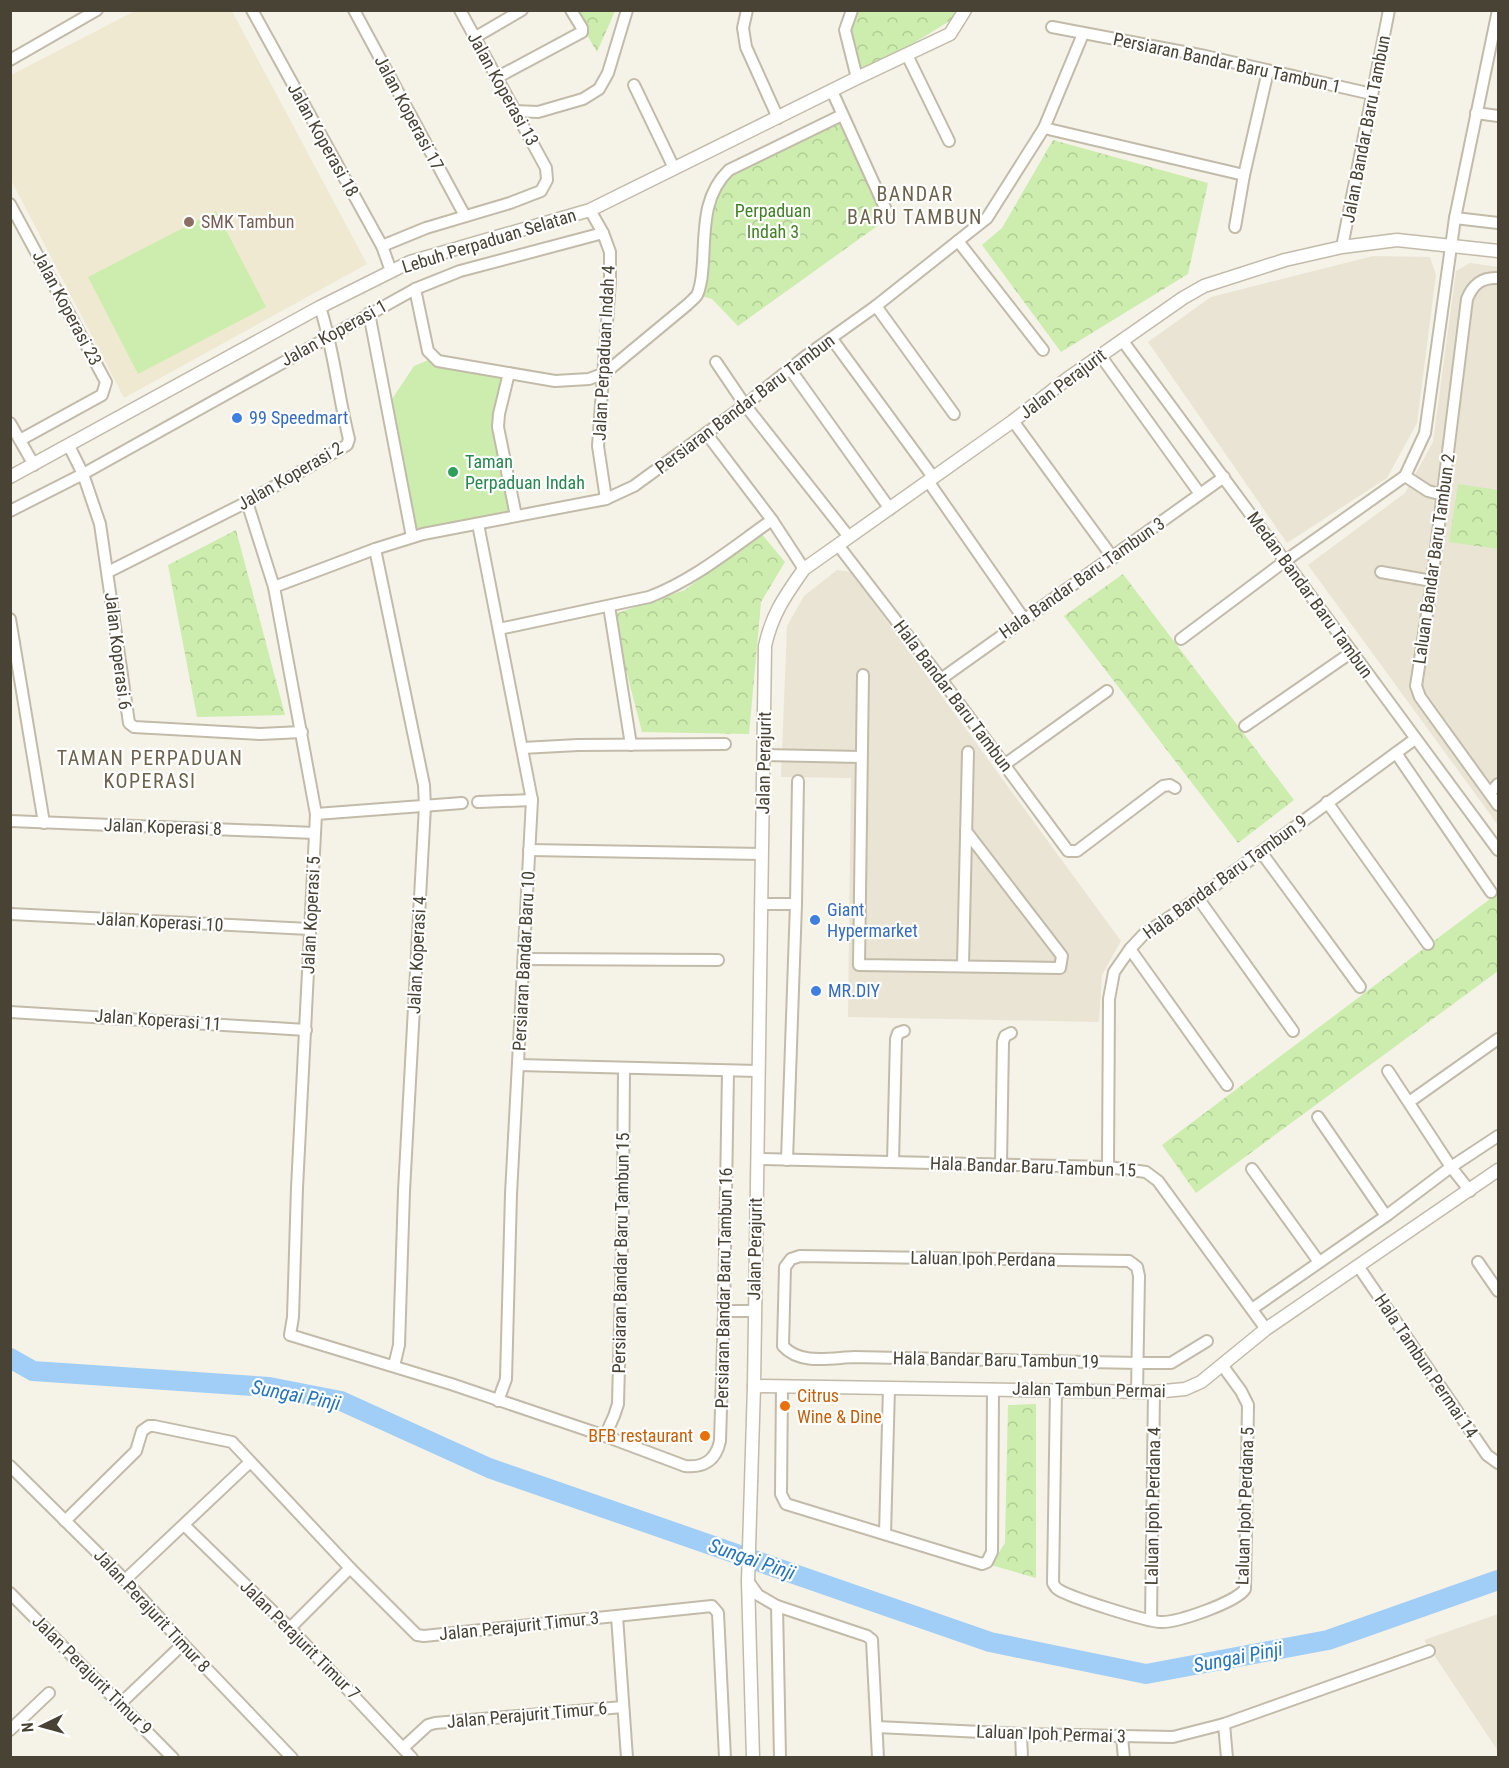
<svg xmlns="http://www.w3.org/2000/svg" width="1509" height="1768" viewBox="0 0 1509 1768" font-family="'Roboto Condensed',sans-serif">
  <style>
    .residential { fill: #eae4d5 }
    .education { fill: #efe9d1 }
    .forest { fill: url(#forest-crowns) }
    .garden { fill: #ccedad }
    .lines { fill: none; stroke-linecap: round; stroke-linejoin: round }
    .river { stroke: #a0cef6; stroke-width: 20 }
    .minor-casing { stroke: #c2bba9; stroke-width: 14 }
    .tertiary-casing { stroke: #c2bba9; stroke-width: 15 }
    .minor { stroke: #fff; stroke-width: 10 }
    .tertiary { stroke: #fff; stroke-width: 12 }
    .education-dot { fill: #8d6e63; stroke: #fff; stroke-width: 2 }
    .shop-dot { fill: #3f7fe0; stroke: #fff; stroke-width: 2 }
    .leisure-dot { fill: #2e9e5b; stroke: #fff; stroke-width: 2 }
    .food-dot { fill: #e8710a; stroke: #fff; stroke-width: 2 }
    .labels { text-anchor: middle; stroke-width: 4.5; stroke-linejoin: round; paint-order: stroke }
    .street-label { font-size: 18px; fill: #494336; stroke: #fff }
    .park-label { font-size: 18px; fill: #418123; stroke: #fff }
    .education-label { font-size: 18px; fill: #785e54; stroke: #fff; text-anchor: start }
    .shop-label { font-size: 18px; fill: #366cbe; stroke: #fff; text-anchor: start }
    .leisure-label { font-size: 18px; fill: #27864d; stroke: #fff; text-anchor: start }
    .food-label { font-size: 18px; fill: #c56008; stroke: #fff; text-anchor: start }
    .neighbourhood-label { font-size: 20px; letter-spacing: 1.5px; fill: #6d624c; stroke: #fff }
    .water-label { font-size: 20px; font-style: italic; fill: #2575bf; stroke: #fff }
  </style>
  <defs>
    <pattern id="forest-crowns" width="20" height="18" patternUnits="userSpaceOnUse" patternTransform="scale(1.5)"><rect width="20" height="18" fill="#ccedad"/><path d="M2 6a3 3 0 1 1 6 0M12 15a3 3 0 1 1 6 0" fill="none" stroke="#b1cc95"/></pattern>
  </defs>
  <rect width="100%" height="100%" fill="#f5f2e8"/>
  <g class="residential">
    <path d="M1373,256L1430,257L1436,275L1417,423L1387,478L1287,543L1148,342L1211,297Z"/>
    <path d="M1470,263L1498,267V825L1308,565L1405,493L1433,442L1456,271Z"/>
    <path d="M837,570L851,572L1121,941L1102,975L1099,1022L848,1017L851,778L781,777L787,626L804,596Z"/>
    <path d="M1498,1614V1751L1424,1640Z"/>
  </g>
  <path class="education" d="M135,11H232L367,264L124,398L11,180V75Z"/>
  <g class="forest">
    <path d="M573,11H615L597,52Z"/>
    <path d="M852,11H955L951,20L857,78L845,30Z"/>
    <path d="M842,115L887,219L738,326L712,299L697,295L718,181Z"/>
    <path d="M1053,140L1208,183L1188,274L1061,352L982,245L1002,228Z"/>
    <path d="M1458,484L1498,490V549L1449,542Z"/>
    <path d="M236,530L285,715L197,717L168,565Z"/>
    <path d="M760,532L785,562L761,602L749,734L642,732L612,615L685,590Z"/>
    <path d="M1123,574L1294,800L1238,843L1064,616Z"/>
    <path d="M1498,893V971L1196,1193L1162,1145Z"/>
    <path d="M1036,1404V1578L991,1565L1005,1543L1008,1405Z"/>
  </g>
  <g class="garden">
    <path d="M216,211L266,307L138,374L88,277Z"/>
    <path d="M431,359L505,376L496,414L512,513L414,532L390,402L414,366Z"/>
  </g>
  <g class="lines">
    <path class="river" d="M10,1358L33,1371L269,1387L341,1401L489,1468L990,1642L1146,1674L1328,1640L1498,1580"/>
    <g class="minor-casing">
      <g id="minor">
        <path d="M252,10L382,246L391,271"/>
        <path d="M354,10L465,216"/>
        <path d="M747,10L743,28L746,47L778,118"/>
        <path d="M852,10L845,30L857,78"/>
        <path d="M1052,27L1205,56L1372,94"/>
        <path d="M474,38L522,10"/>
        <path d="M907,55L949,141"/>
        <path d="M10,60L97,10"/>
        <path d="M496,78L582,32V28L571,10"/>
        <path d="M634,85L674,168"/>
        <path d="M832,91L886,210"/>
        <path d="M514,111L538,112L583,99L599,89L608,73L627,10"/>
        <path d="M1476,113L1498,116"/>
        <path d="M1044,128L1244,175L1268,71"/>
        <path d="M10,204L106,382L102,395L20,440"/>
        <path d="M590,210L603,233L610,252V281L598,446L606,499"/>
        <path d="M1455,218L1498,223"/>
        <path d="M1235,227L1244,175"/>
        <path d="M958,241L1043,350"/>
        <path d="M382,246L426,228L510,203L541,191L547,180L546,168L460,10"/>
        <path d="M1342,247L1389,10"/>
        <path d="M1498,278C1482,277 1473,284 1467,299L1432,581L1416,686L1420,697L1498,805"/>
        <path d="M415,289L428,351L438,361L555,381L589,379L605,373L687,305C690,302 695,298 697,295C702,285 702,273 703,262C705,228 703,195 729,170L842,115"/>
        <path d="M876,306L954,414"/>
        <path d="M369,313L412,537"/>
        <path d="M832,339L933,477"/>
        <path d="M1122,340L1498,850"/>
        <path d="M1100,355L1200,494"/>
        <path d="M716,362L745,405L849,537"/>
        <path d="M790,369L890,509"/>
        <path d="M509,373L499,414L498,427L516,516"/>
        <path d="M1013,421L1113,558"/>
        <path d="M10,423L34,465"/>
        <path d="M706,433L772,520L804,569"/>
        <path d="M69,446L83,474L100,524L129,723L134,727L260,734L302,732"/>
        <path d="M1405,476L1428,491L1443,495"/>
        <path d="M928,481L1024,619"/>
        <path d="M247,502L274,587L316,814L297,1188L293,1317L290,1335L451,1384L605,1436L685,1466C704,1468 716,1460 720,1441L724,1311L728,1071"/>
        <path d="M10,511L83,474L415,289L460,271L603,233"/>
        <path d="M478,524L532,800L511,1194L506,1379L498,1401"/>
        <path d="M838,545L941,679L1068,851H1077L1163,786L1170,785L1175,788"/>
        <path d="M375,549L424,785L425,806L404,1191L399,1345L394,1366"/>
        <path d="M108,572L247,502L347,445L349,439C338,395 334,350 320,307"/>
        <path d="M1381,572L1432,581"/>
        <path d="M274,587L375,549L423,534L606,499L634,486L745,405L806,356L876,306L987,218L1044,128L1083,34"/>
        <path d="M609,606L631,745"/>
        <path d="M10,619L44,823"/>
        <path d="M499,629L649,597C694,580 732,548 772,520"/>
        <path d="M1181,639L1285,561L1405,476L1425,433L1455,218L1498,10"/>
        <path d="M863,675L859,965L1060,968L1062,956L966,831"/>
        <path d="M941,679L1224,477"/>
        <path d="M1245,726L1352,652"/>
        <path d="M522,748L578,745L725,744"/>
        <path d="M1396,753L1491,892"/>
        <path d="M764,755L861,757"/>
        <path d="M1004,765L1107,691"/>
        <path d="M1490,793L1498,784"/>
        <path d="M478,802L532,800"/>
        <path d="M1327,802L1428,944"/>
        <path d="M316,814L462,803"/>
        <path d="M10,821L315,833"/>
        <path d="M529,850L762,854"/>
        <path d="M1261,852L1360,987"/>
        <path d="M1198,898L1293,1031"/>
        <path d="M761,904H796"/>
        <path d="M10,914L310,929"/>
        <path d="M1130,949L1227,1085"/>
        <path d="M525,959L718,960"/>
        <path d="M963,965L968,752"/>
        <path d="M10,1012L306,1030"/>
        <path d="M518,1065L758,1071"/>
        <path d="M1388,1071L1451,1167L1470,1191"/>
        <path d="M1409,1102L1498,1039"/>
        <path d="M1318,1117L1386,1216"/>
        <path d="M757,1159L1108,1167L1146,1172L1158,1181L1266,1329"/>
        <path d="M787,1160L796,904L798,781"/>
        <path d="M893,1162L896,1039L898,1033L904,1031"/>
        <path d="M1001,1164L1003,1042L1005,1036L1011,1033"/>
        <path d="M1108,1167L1109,999L1114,972L1130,949L1144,934L1198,898L1415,739"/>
        <path d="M1252,1169L1319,1262"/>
        <path d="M1478,1262L1498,1291"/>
        <path d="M1358,1266L1487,1455L1498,1463"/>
        <path d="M1252,1309L1386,1216L1451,1167L1498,1136"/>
        <path d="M724,1311H754"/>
        <path d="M782,1386L781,1494L786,1504L982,1564L987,1562L992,1552L993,1389"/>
        <path d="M1056,1390L1053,1583C1055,1586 1055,1588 1059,1590C1072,1598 1145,1621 1160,1622C1177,1623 1237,1602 1245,1589L1248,1405L1241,1391L1222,1365"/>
        <path d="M1137,1392L1139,1276L1137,1267L1129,1261L800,1256L791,1259L785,1267L783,1346C800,1365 830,1358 854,1357L1138,1363H1171L1207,1341"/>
        <path d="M605,1436L614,1416L618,1404L623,1205L624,1068"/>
        <path d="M10,1466L125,1580L183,1644L292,1758"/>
        <path d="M65,1521L136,1451L142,1431L149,1426H154L232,1442L350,1568L417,1635L424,1636L712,1606L718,1613L725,1758"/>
        <path d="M184,1525L290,1628L412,1758"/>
        <path d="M885,1534L889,1388"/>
        <path d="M125,1580L250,1462"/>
        <path d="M748,1581L758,1595L777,1606L867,1636L872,1640L878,1758"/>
        <path d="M10,1593L173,1758"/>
        <path d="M777,1606L780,1758"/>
        <path d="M617,1616L627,1758"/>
        <path d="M1151,1620L1154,1392"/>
        <path d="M290,1628L350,1568"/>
        <path d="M120,1704L183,1644"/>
        <path d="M1224,1724L1227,1758"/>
        <path d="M877,1727L1021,1734L1173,1737L1224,1724L1429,1651"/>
        <path d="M10,1730L49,1693"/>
        <path d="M1021,1734L1022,1758"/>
        <path d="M1122,1737L1124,1758"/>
        <path d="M404,1747L428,1725L435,1723L623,1707"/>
      </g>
    </g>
    <g class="tertiary-casing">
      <g id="tertiary">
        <path d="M10,477L320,307L410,262L590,210L857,78L950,34L965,10"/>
        <path d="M754,1386L1154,1392L1185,1389L1201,1382L1266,1329L1498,1170"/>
        <path d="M753,1758L748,1581L754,1386L765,646C772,614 785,596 804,569L1013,421L1067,379L1183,298L1204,286L1285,260L1342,247L1397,240L1498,251"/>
      </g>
    </g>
    <use href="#minor" class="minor"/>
    <use href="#tertiary" class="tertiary"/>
  </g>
  <circle class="education-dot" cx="189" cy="222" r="6"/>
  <g class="shop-dot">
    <circle cx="237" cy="418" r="6"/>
    <circle cx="815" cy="920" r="6"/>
    <circle cx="816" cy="991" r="6"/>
  </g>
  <circle class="leisure-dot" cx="453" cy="472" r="6"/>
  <g class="food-dot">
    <circle cx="785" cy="1406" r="6"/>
    <circle cx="705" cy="1436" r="6"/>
  </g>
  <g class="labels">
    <g class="street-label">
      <text transform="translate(1227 63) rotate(12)" y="6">Persiaran Bandar Baru Tambun 1</text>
      <text transform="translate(503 89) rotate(61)" y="6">Jalan Koperasi 13</text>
      <text transform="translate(409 113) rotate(62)" y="6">Jalan Koperasi 17</text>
      <text transform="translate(1366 129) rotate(-79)" y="6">Jalan Bandar Baru Tambun</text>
      <text transform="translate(323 140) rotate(61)" y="6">Jalan Koperasi 18</text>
      <text transform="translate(489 241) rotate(-17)" y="6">Lebuh Perpaduan Selatan</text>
      <text transform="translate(67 308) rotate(62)" y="6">Jalan Koperasi 23</text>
      <text transform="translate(334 333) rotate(-29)" y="6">Jalan Koperasi 1</text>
      <text transform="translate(604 353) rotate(-87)" y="6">Jalan Perpaduan Indah 4</text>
      <text transform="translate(1063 384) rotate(-37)" y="6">Jalan Perajurit</text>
      <text transform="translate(745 404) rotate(-37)" y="6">Persiaran Bandar Baru Tambun</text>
      <text transform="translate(290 476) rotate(-30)" y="6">Jalan Koperasi 2</text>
      <text transform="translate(1434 559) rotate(-82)" y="6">Laluan Bandar Baru Tambun 2</text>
      <text transform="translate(1082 578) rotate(-35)" y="6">Hala Bandar Baru Tambun 3</text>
      <text transform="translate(1310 595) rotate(54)" y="6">Medan Bandar Baru Tambun</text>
      <text transform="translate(118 651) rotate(83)" y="6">Jalan Koperasi 6</text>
      <text transform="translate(953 696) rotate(53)" y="6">Hala Bandar Baru Tambun</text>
      <text transform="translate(764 763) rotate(-89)" y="6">Jalan Perajurit</text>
      <text transform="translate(163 827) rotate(2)" y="6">Jalan Koperasi 8</text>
      <text transform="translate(1225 877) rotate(-36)" y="6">Hala Bandar Baru Tambun 9</text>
      <text transform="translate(311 915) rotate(-87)" y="6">Jalan Koperasi 5</text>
      <text transform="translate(160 922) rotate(3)" y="6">Jalan Koperasi 10</text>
      <text transform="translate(417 955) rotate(-87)" y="6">Jalan Koperasi 4</text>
      <text transform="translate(524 961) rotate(-87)" y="6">Persiaran Bandar Baru 10</text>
      <text transform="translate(158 1020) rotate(4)" y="6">Jalan Koperasi 11</text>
      <text transform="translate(1033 1167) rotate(2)" y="6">Hala Bandar Baru Tambun 15</text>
      <text transform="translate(755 1249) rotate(-89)" y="6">Jalan Perajurit</text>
      <text transform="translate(621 1253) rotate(-89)" y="6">Persiaran Bandar Baru Tambun 15</text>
      <text transform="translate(983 1259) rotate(1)" y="6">Laluan Ipoh Perdana</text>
      <text transform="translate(724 1288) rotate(-89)" y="6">Persiaran Bandar Baru Tambun 16</text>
      <text transform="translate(996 1360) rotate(1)" y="6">Hala Bandar Baru Tambun 19</text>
      <text transform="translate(1426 1366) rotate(56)" y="6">Hala Tambun Permai 14</text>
      <text transform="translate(1089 1390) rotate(1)" y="6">Jalan Tambun Permai</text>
      <text transform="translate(1153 1506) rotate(-89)" y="6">Laluan Ipoh Perdana 4</text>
      <text transform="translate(1245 1506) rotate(-88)" y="6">Laluan Ipoh Perdana 5</text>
      <text transform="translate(152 1611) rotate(47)" y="6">Jalan Perajurit Timur 8</text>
      <text transform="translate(519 1626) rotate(-6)" y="6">Jalan Perajurit Timur 3</text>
      <text transform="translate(300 1640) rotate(45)" y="6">Jalan Perajurit Timur 7</text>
      <text transform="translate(92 1675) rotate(45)" y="6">Jalan Perajurit Timur 9</text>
      <text transform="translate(527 1715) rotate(-5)" y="6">Jalan Perajurit Timur 6</text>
      <text transform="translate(1051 1734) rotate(2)" y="6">Laluan Ipoh Permai 3</text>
    </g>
    <g class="park-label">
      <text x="773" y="217">Perpaduan<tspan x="773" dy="21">Indah 3</tspan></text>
    </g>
    <g class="education-label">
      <text x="201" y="228">SMK Tambun</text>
    </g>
    <g class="shop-label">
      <text x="249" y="424">99 Speedmart</text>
      <text x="827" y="916">Giant<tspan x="827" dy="21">Hypermarket</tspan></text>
      <text x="828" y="997">MR.DIY</text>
    </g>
    <g class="leisure-label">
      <text x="465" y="468">Taman<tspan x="465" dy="21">Perpaduan Indah</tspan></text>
    </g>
    <g class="food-label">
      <text x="797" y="1402">Citrus<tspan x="797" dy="21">Wine &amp; Dine</tspan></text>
      <text x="693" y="1442" text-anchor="end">BFB restaurant</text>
    </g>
    <g class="neighbourhood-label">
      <text x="915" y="201">BANDAR<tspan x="915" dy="23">BARU TAMBUN</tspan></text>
      <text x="150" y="765">TAMAN PERPADUAN<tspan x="150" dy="23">KOPERASI</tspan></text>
    </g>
    <g class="water-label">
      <text transform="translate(296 1395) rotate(11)" y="7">Sungai Pinji</text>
      <text transform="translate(752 1559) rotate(19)" y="7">Sungai Pinji</text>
      <text transform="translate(1238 1657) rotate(-11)" y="7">Sungai Pinji</text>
    </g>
  </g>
  <rect width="1509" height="1768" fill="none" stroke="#494336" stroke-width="24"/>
  <g transform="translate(42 1726) rotate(265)" stroke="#ffffff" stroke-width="4.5" paint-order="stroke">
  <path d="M0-4.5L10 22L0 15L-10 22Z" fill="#494336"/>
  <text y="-9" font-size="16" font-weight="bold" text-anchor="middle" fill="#494336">N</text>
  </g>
</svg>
